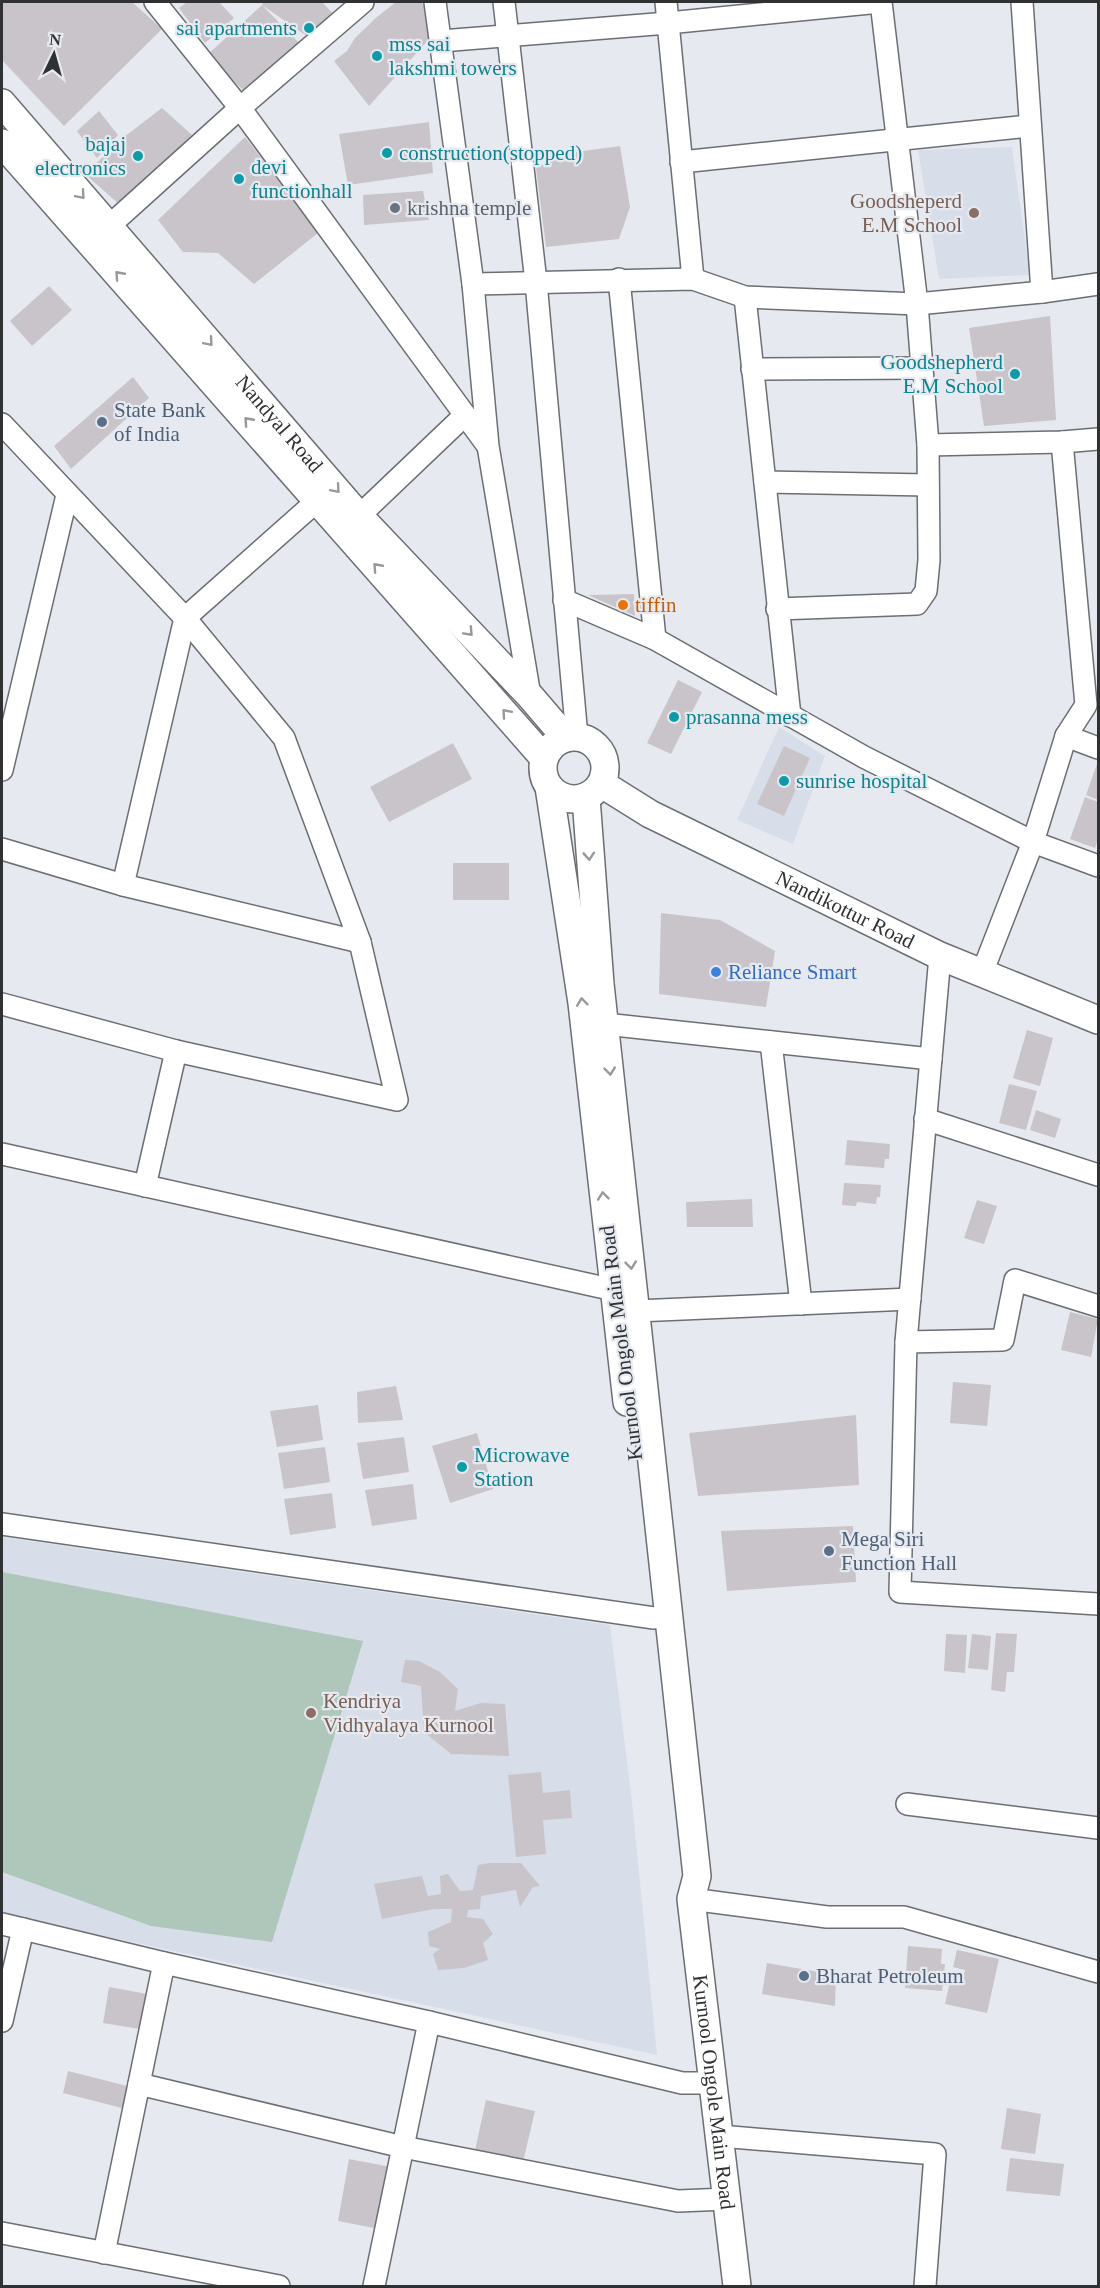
<svg xmlns="http://www.w3.org/2000/svg" width="1100" height="2288" viewBox="0 0 1100 2288" font-family="Georgia,serif">
  <style>
    .built { fill: #d7deea }
    .green { fill: #afc6ba }
    .building { fill: #c8c4c9 }
    .lines { fill: none; stroke-linecap: round; stroke-linejoin: round }
    .minor-casing { stroke: #6b6e73; stroke-width: 24 }
    .major-casing { stroke: #6b6e73; stroke-width: 30 }
    .minor { stroke: #fff; stroke-width: 21 }
    .major { stroke: #fff; stroke-width: 27 }
    .oneway { stroke: #979899 }
    .culture-dot { fill: #0f9aa8; stroke: #e6eaf0; stroke-width: 2 }
    .worship-dot { fill: #6b7280; stroke: #e6eaf0; stroke-width: 2 }
    .education-dot { fill: #8d6e63; stroke: #e6eaf0; stroke-width: 2 }
    .service-dot { fill: #5c6f8a; stroke: #e6eaf0; stroke-width: 2 }
    .food-dot { fill: #e8710a; stroke: #e6eaf0; stroke-width: 2 }
    .shop-dot { fill: #3f7fe0; stroke: #e6eaf0; stroke-width: 2 }
    .labels { text-anchor: middle; stroke-width: 4.5; stroke-linejoin: round; paint-order: stroke }
    .culture-label { font-size: 21px; fill: #0d838f; stroke: #e6eaf0; text-anchor: start }
    .education-label { font-size: 21px; fill: #785e54; stroke: #e6eaf0; text-anchor: end }
    .worship-label { font-size: 21px; fill: #5b616d; stroke: #e6eaf0; text-anchor: start }
    .service-label { font-size: 21px; fill: #4e5e75; stroke: #e6eaf0; text-anchor: start }
    .street-label { font-size: 21px; fill: #2f3133; stroke: #e6eaf0 }
    .food-label { font-size: 21px; fill: #c56008; stroke: #e6eaf0; text-anchor: start }
    .shop-label { font-size: 21px; fill: #366cbe; stroke: #e6eaf0; text-anchor: start }
  </style>
  <rect width="100%" height="100%" fill="#e6eaf0"/>
  <g class="built">
    <path d="M1012,147L1030,275L939,279L918,150Z"/>
    <path d="M779,727L825,756L793,844L737,820Z"/>
    <path d="M2,1537L610,1625L632,1801L657,2055L2,1914Z"/>
  </g>
  <path class="green" d="M2,1572L363,1641L272,1942L151,1926L2,1872Z"/>
  <g class="building">
    <path d="M2,2H132L162,29L64,126L2,60Z"/>
    <path d="M187,2H219L234,18L205,43L179,8Z"/>
    <path d="M264,2H322L336,17L311,39L262,5Z"/>
    <path d="M396,2H421L439,28L369,106L334,61L347,51L355,38L377,17Z"/>
    <path d="M262,5L302,46L247,94L207,55Z"/>
    <path d="M162,108L192,135L120,205L85,174L124,137Z"/>
    <path d="M99,111L118,135L97,158L77,131Z"/>
    <path d="M429,122L433,173L348,185L339,134Z"/>
    <path d="M245,137L318,233L254,284L218,253L183,252L158,220Z"/>
    <path d="M620,146L630,207L619,239L546,247L536,168L561,154Z"/>
    <path d="M423,191L429,220L364,225L363,195Z"/>
    <path d="M49,286L72,310L32,346L10,321Z"/>
    <path d="M1050,316L1056,420L984,426L969,328Z"/>
    <path d="M133,377L149,398L71,469L54,446Z"/>
    <path d="M634,594L635,616L588,595Z"/>
    <path d="M678,680L702,692L671,754L647,743Z"/>
    <path d="M453,743L472,779L389,822L370,787Z"/>
    <path d="M784,746L810,758L784,816L757,804Z"/>
    <path d="M1098,761V800L1086,795Z"/>
    <path d="M1085,797L1098,802V839L1095,848L1070,839Z"/>
    <rect x="453" y="863" width="56" height="37"/>
    <path d="M661,913L720,920L775,951L766,1007L659,994Z"/>
    <path d="M1027,1030L1053,1038L1040,1086L1013,1078Z"/>
    <path d="M1009,1084L1037,1091L1026,1130L999,1123Z"/>
    <path d="M1036,1110L1061,1119L1055,1138L1030,1130Z"/>
    <path d="M847,1140L890,1144L889,1159H885L884,1168L845,1165Z"/>
    <path d="M844,1183L881,1185L880,1197H877L876,1204L857,1202L856,1206L842,1205Z"/>
    <path d="M752,1199L753,1227H687L686,1202Z"/>
    <path d="M977,1200L997,1206L984,1244L964,1238Z"/>
    <path d="M1070,1312L1098,1319L1091,1357L1061,1350Z"/>
    <path d="M953,1382L991,1385L987,1426L950,1423Z"/>
    <path d="M396,1386L403,1420L358,1423L357,1392Z"/>
    <path d="M318,1405L323,1440L277,1447L270,1411Z"/>
    <path d="M856,1415L859,1485L698,1496L689,1433Z"/>
    <path d="M477,1433L493,1489L450,1503L432,1446Z"/>
    <path d="M404,1437L409,1472L363,1479L357,1443Z"/>
    <path d="M325,1447L330,1482L284,1489L278,1453Z"/>
    <path d="M413,1484L417,1519L372,1526L365,1490Z"/>
    <path d="M332,1493L336,1528L290,1535L284,1499Z"/>
    <path d="M853,1526L856,1582L727,1591L721,1531Z"/>
    <path d="M996,1633L1017,1634L1014,1672H1007L1005,1692L991,1690Z"/>
    <path d="M946,1634L967,1635L965,1673L944,1671Z"/>
    <path d="M972,1634L991,1636L988,1670L968,1668Z"/>
    <path d="M405,1660L419,1661L440,1672L458,1689L455,1711L481,1703L505,1704L509,1756L451,1754L424,1732L421,1686L401,1682Z"/>
    <path d="M541,1772L543,1793L570,1790L572,1818L543,1820L546,1854L516,1857L508,1775Z"/>
    <path d="M489,1863H521L540,1886L533,1887L520,1907L516,1890L481,1896L480,1909L468,1910L467,1917L483,1919L493,1934L483,1943L488,1960L464,1968L438,1970L433,1954L440,1949L429,1946L428,1932L451,1922L452,1909H434L382,1919L374,1884L422,1876L428,1896L441,1894L440,1876L448,1874L460,1891L473,1890L478,1865Z"/>
    <path d="M908,1946L942,1949L941,1964H945L942,1991L905,1988Z"/>
    <path d="M957,1950L999,1959L987,2013L945,2004L951,1977L963,1979L965,1970L953,1967Z"/>
    <path d="M767,1963L836,1975L835,2006L762,1994Z"/>
    <path d="M109,1987L147,1994L140,2029L103,2023Z"/>
    <path d="M68,2071L131,2087L126,2109L63,2093Z"/>
    <path d="M486,2100L535,2111L522,2166L474,2155Z"/>
    <path d="M1007,2108L1041,2114L1035,2154L1001,2149Z"/>
    <path d="M1010,2158L1064,2164L1060,2196L1006,2191Z"/>
    <path d="M349,2159L391,2167L379,2229L338,2221Z"/>
  </g>
  <g class="lines">
    <g class="minor-casing">
      <g id="minor">
        <path d="M155,2L240,108L487,445"/>
        <path d="M435,2L473,284L488,446L530,696"/>
        <path d="M504,2L536,282L577,737"/>
        <path d="M666,2L693,279"/>
        <path d="M881,2L917,304L928,445L1062,442L1098,439"/>
        <path d="M1022,2L1042,292"/>
        <path d="M441,41L668,23L880,2"/>
        <path d="M681,162L1029,126"/>
        <path d="M108,227L240,108L363,2"/>
        <path d="M619,279L655,639"/>
        <path d="M473,284L693,279L745,297L917,304L1042,292L1098,284"/>
        <path d="M745,297L790,716"/>
        <path d="M752,369L922,368"/>
        <path d="M2,424L185,618L284,738L360,942L397,1100L176,1051L2,1004"/>
        <path d="M765,482L928,485"/>
        <path d="M318,500L185,618L123,885L360,942"/>
        <path d="M359,516L465,415"/>
        <path d="M564,600L655,639L864,757L1033,842L1098,866"/>
        <path d="M777,609L917,604L926,591L929,560L928,445"/>
        <path d="M1066,736L1098,748"/>
        <path d="M2,770L67,495"/>
        <path d="M2,849L123,885"/>
        <path d="M940,956L906,1342L900,1592L1098,1604"/>
        <path d="M982,973L1033,842L1066,736L1086,705L1062,442"/>
        <path d="M605,1024L931,1059"/>
        <path d="M771,1042L801,1304"/>
        <path d="M925,1119L1098,1175"/>
        <path d="M2,1154L614,1290"/>
        <path d="M145,1186L176,1051"/>
        <path d="M636,1311L910,1299"/>
        <path d="M906,1342L1003,1340L1015,1280L1098,1306"/>
        <path d="M2,1524L654,1618"/>
        <path d="M907,1804L1098,1828"/>
        <path d="M691,1899L827,1917H904L1098,1972"/>
        <path d="M2,1924L164,1963L429,2022L682,2083H712"/>
        <path d="M2,2021L23,1929"/>
        <path d="M139,2084L403,2147L678,2201L727,2199"/>
        <path d="M720,2136L935,2154L925,2286"/>
        <path d="M2,2233L279,2286"/>
        <path d="M104,2253L164,1963"/>
        <path d="M374,2286L429,2022"/>
      </g>
    </g>
    <g class="major-casing">
      <g id="major">
        <path id="s1" d="M2,103L359,516L530,696L566,738"/>
        <path d="M2,143L544,758"/>
        <circle cx="574" cy="768" r="31"/>
        <path id="s2" d="M602,784L650,814L940,956L1098,1020"/>
        <path d="M549,787L582,1003L627,1402"/>
        <path id="s3" d="M586,798L600,984L697,1876L691,1899L737,2286"/>
      </g>
    </g>
    <use href="#minor" class="minor"/>
    <use href="#major" class="major"/>
  </g>
  <defs><path id="oneway-chevron" d="M-2-3.5L2.5 0L-2 3.5" fill="none" stroke-width="1.6" stroke-linecap="round" stroke-linejoin="round" transform="scale(1.5)"/></defs>
  <g class="oneway">
    <use href="#oneway-chevron" transform="translate(81 195) rotate(49)"/>
    <use href="#oneway-chevron" transform="translate(119 275) rotate(-132)"/>
    <use href="#oneway-chevron" transform="translate(209 342) rotate(49)"/>
    <use href="#oneway-chevron" transform="translate(248 421) rotate(-132)"/>
    <use href="#oneway-chevron" transform="translate(336 489) rotate(49)"/>
    <use href="#oneway-chevron" transform="translate(377 567) rotate(-132)"/>
    <use href="#oneway-chevron" transform="translate(469 632) rotate(47)"/>
    <use href="#oneway-chevron" transform="translate(506 713) rotate(-131)"/>
    <use href="#oneway-chevron" transform="translate(589 856) rotate(86)"/>
    <use href="#oneway-chevron" transform="translate(582 1002) rotate(-97)"/>
    <use href="#oneway-chevron" transform="translate(610 1071) rotate(84)"/>
    <use href="#oneway-chevron" transform="translate(603 1196) rotate(-96)"/>
    <use href="#oneway-chevron" transform="translate(631 1265) rotate(84)"/>
  </g>
  <g class="culture-dot">
    <circle cx="309" cy="28" r="6"/>
    <circle cx="377" cy="56" r="6"/>
    <circle cx="387" cy="153" r="6"/>
    <circle cx="138" cy="156" r="6"/>
    <circle cx="239" cy="179" r="6"/>
    <circle cx="1015" cy="374" r="6"/>
    <circle cx="674" cy="717" r="6"/>
    <circle cx="784" cy="781" r="6"/>
    <circle cx="462" cy="1467" r="6"/>
  </g>
  <circle class="worship-dot" cx="395" cy="208" r="6"/>
  <g class="education-dot">
    <circle cx="974" cy="213" r="6"/>
    <circle cx="311" cy="1713" r="6"/>
  </g>
  <g class="service-dot">
    <circle cx="102" cy="422" r="6"/>
    <circle cx="829" cy="1551" r="6"/>
    <circle cx="804" cy="1976" r="6"/>
  </g>
  <circle class="food-dot" cx="623" cy="605" r="6"/>
  <circle class="shop-dot" cx="716" cy="972" r="6"/>
  <g class="labels">
    <g class="culture-label">
      <text x="297" y="35" text-anchor="end">sai apartments</text>
      <text x="389" y="51">mss sai<tspan x="389" dy="24">lakshmi towers</tspan></text>
      <text x="126" y="151" text-anchor="end">bajaj<tspan x="126" dy="24">electronics</tspan></text>
      <text x="399" y="160">construction(stopped)</text>
      <text x="251" y="174">devi<tspan x="251" dy="24">functionhall</tspan></text>
      <text x="1003" y="369" text-anchor="end">Goodshepherd<tspan x="1003" dy="24">E.M School</tspan></text>
      <text x="686" y="724">prasanna mess</text>
      <text x="796" y="788">sunrise hospital</text>
      <text x="474" y="1462">Microwave<tspan x="474" dy="24">Station</tspan></text>
    </g>
    <g class="education-label">
      <text x="962" y="208">Goodsheperd<tspan x="962" dy="24">E.M School</tspan></text>
      <text x="323" y="1708" text-anchor="start">Kendriya<tspan x="323" dy="24">Vidhyalaya Kurnool</tspan></text>
    </g>
    <g class="worship-label">
      <text x="407" y="215">krishna temple</text>
    </g>
    <g class="service-label">
      <text x="114" y="417">State Bank<tspan x="114" dy="24">of India</tspan></text>
      <text x="841" y="1546">Mega Siri<tspan x="841" dy="24">Function Hall</tspan></text>
      <text x="816" y="1983">Bharat Petroleum</text>
    </g>
    <g class="street-label">
      <text dy="7" stroke="none"><textPath href="#s1" startOffset="424">Nandyal Road</textPath></text>
      <text dy="7" stroke="none"><textPath href="#s2" startOffset="274">Nandikottur Road</textPath></text>
      <text transform="translate(621 1343) rotate(-97)" y="7">Kurnool Ongole Main Road</text>
      <text dy="7" stroke="none"><textPath href="#s3" startOffset="1302">Kurnool Ongole Main Road</textPath></text>
    </g>
    <g class="food-label">
      <text x="635" y="612">tiffin</text>
    </g>
    <g class="shop-label">
      <text x="728" y="979">Reliance Smart</text>
    </g>
  </g>
  <rect width="1100" height="2288" fill="none" stroke="#2f3133" stroke-width="6"/>
  <g transform="translate(54 54) rotate(5)" stroke="#e6eaf0" stroke-width="4.5" paint-order="stroke">
  <path d="M0-4.5L10 22L0 15L-10 22Z" fill="#2f3133"/>
  <text y="-9" font-size="16" font-weight="bold" text-anchor="middle" fill="#2f3133">N</text>
  </g>
</svg>
